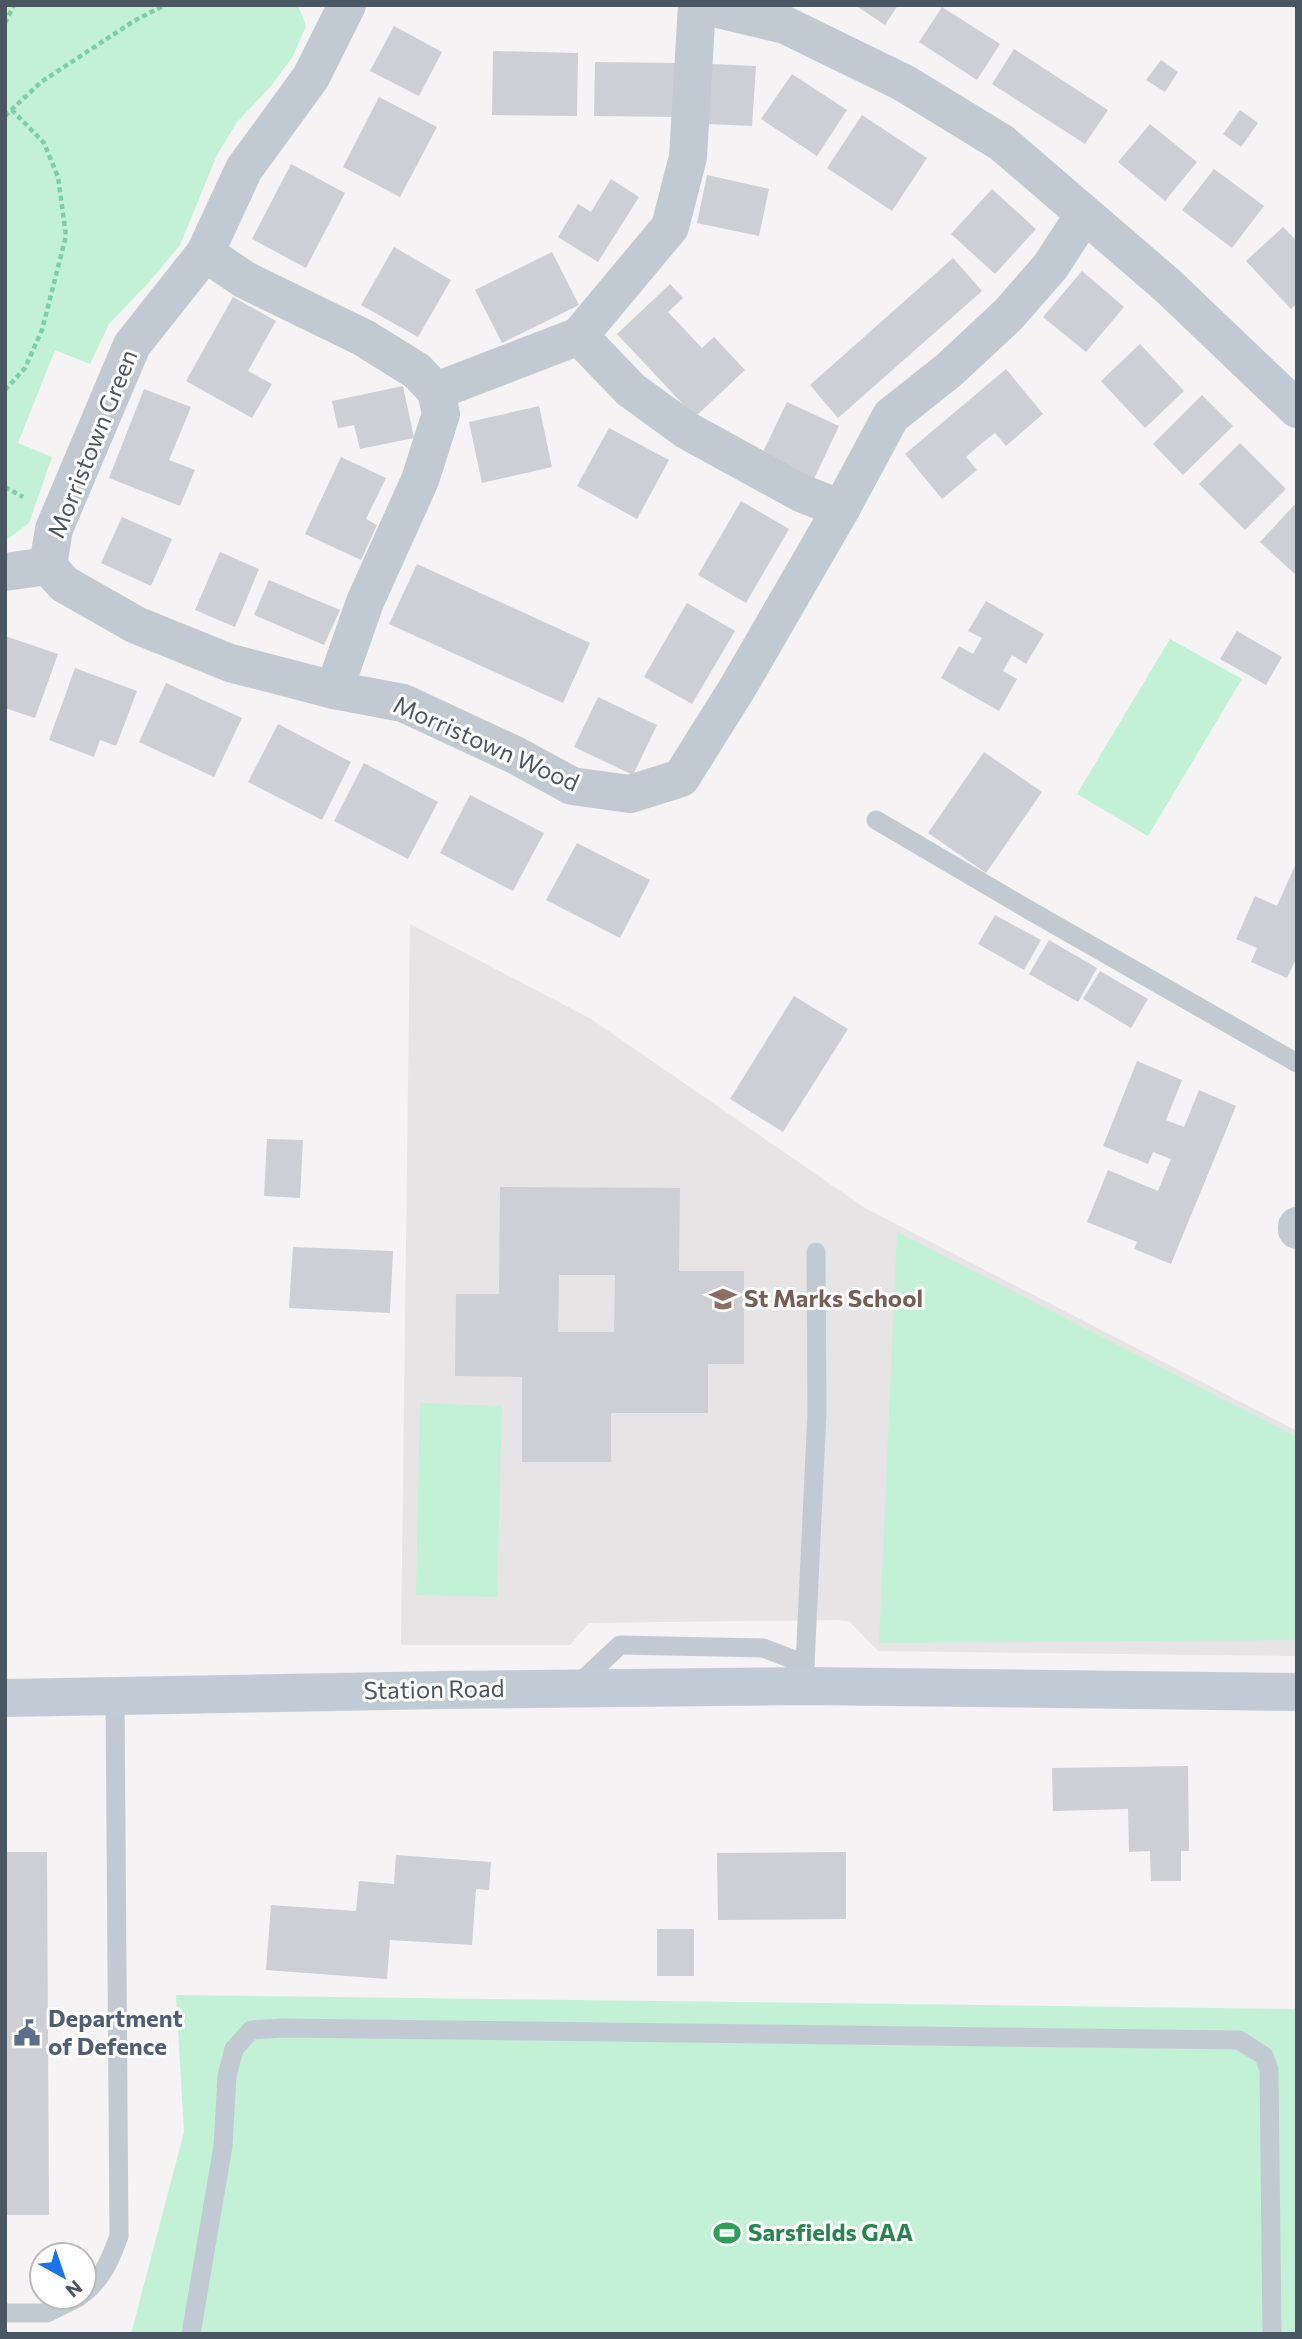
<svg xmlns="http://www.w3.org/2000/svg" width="1302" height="2339" viewBox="0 0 1302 2339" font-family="Commissioner,sans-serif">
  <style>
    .education { fill: #e6e4e5 }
    .green { fill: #c3f1d5 }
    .building { fill: #cdcfd5; fill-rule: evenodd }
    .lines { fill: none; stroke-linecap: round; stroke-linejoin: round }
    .path { stroke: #7ad0a6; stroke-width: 4.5; stroke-dasharray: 5 3.5; stroke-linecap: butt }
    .service { stroke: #c1cad2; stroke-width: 19 }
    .minor { stroke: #c1cad2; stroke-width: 38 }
    .secondary { stroke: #c1cbd6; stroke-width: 38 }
    .labels { text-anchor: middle; stroke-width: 6; stroke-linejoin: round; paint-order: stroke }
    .street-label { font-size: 24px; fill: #4a5661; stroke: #fff }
    .education-label { font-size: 24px; font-weight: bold; fill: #785e54; stroke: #fff; text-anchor: start }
    .service-label { font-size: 24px; font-weight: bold; fill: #4e5e75; stroke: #fff; text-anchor: start }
    .leisure-label { font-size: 24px; font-weight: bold; fill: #27864d; stroke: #fff; text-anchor: start }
  </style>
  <rect width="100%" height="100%" fill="#f5f3f3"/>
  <path class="education" d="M410,924L591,1019L865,1208L1297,1431V1656L878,1651L849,1621L836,1620L589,1623L570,1645H401Z"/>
  <g class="green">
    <path d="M5,5H298L306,26L293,56L271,86L237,122L217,155L180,245L150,281L109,324L90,364L55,350L18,443L52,457L29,523L5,541Z"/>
    <path d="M1170,639L1242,679L1148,836L1077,794Z"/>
    <path d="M897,1232L1297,1437V1640L879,1643Z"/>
    <path d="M420,1403L502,1406L497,1597L416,1595Z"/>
    <path d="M176,1995L1297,2009V2334H131L184,2132Z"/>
  </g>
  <g class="building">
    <path d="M855,5H898L885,25Z"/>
    <path d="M942,7L1000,44L977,80L919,42Z"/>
    <path d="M394,26L442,52L419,96L370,71Z"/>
    <path d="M1014,49L1108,110L1085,144L992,84Z"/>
    <path d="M493,51L578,53L577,116L492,115Z"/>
    <path d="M1161,60L1178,72L1165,92L1146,80Z"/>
    <path d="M595,62L678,63L677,117L594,116Z"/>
    <path d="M711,64L756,66L752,126L707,124Z"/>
    <path d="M792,74L847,110L817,156L761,119Z"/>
    <path d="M379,97L437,127L400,197L343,167Z"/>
    <path d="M1240,110L1258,123L1241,147L1223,134Z"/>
    <path d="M862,115L927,158L892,211L827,168Z"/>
    <path d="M1150,124L1197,162L1165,201L1118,162Z"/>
    <path d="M291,164L345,193L306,268L252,239Z"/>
    <path d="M1214,169L1264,206L1232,248L1182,210Z"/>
    <path d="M707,175L769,189L759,236L697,223Z"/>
    <path d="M611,179L639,197L598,262L558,237L578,204L591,212Z"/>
    <path d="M992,189L1036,229L995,274L951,234Z"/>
    <path d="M1283,227L1297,241V303L1291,309L1246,261Z"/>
    <path d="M394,247L451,280L418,337L361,305Z"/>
    <path d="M552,252L579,305L502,343L475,290Z"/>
    <path d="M953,258L982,291L838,418L810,385Z"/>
    <path d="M1082,271L1124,307L1086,352L1043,317Z"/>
    <path d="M670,284L683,298L668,312L702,348L714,337L745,370L695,417L617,334Z"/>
    <path d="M233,297L276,321L248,371L272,384L252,418L186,381Z"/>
    <path d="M1140,344L1184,391L1145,428L1101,381Z"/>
    <path d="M1006,369L1043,414L1006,446L995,433L982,443L966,457L977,470L942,499L905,454Z"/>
    <path d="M403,386L414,438L360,449L354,425L338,428L332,401Z"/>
    <path d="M144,389L191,407L169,460L195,470L180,506L109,478Z"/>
    <path d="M1202,395L1233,426L1183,475L1153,444Z"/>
    <path d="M787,402L839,426L814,479L762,454Z"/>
    <path d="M539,406L552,467L482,483L469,422Z"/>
    <path d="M609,428L669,460L637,519L577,486Z"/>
    <path d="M1240,443L1286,489L1245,530L1199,484Z"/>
    <path d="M341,457L386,478L366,519L377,525L361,560L305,534Z"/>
    <path d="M741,501L789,529L746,603L698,575Z"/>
    <path d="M1297,502V576L1260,542Z"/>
    <path d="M122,517L172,539L151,586L101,563Z"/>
    <path d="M220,552L259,569L235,627L195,610Z"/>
    <path d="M417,564L590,643L563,703L389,624Z"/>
    <path d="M269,580L340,610L324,645L254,615Z"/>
    <path d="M986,601L1044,634L1026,664L1012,655L1003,671L1017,679L999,711L941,678L959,646L973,654L982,638L968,631Z"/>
    <path d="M687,603L735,631L692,704L644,677Z"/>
    <path d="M1237,631L1282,657L1266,685L1220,659Z"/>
    <path d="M5,636L58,654L35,718L5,708Z"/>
    <path d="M75,668L137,691L116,746L100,740L94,757L49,740Z"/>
    <path d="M166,683L242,718L214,777L139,742Z"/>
    <path d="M598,697L657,725L633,775L574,747Z"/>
    <path d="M278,724L351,762L322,820L248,782Z"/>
    <path d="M984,752L1042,792L986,873L928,833Z"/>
    <path d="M364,763L438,802L408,859L334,821Z"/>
    <path d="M470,795L544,833L513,891L440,853Z"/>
    <path d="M577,843L650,880L620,938L546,900Z"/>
    <path d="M1297,861V957L1287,978L1251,962L1257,948L1236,939L1255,896L1277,906Z"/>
    <path d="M995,915L1041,940L1024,970L978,944Z"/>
    <path d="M1049,940L1097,968L1078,1002L1029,974Z"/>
    <path d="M1100,971L1148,999L1131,1028L1083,999Z"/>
    <path d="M794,996L848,1029L783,1132L730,1099Z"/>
    <path d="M1137,1061L1182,1080L1166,1120L1184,1127L1199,1090L1236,1106L1171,1264L1134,1249L1137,1242L1087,1222L1108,1170L1158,1191L1171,1159L1153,1152L1148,1164L1103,1146Z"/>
    <path d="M267,1139L303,1140L300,1198L264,1196Z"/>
    <path d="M500,1187L680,1188L679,1271H744V1364H708V1413H611V1462H522V1377L455,1376L456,1294H499ZM559,1275H615L614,1332H558Z"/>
    <path d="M293,1247L393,1251L390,1313L289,1308Z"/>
    <path d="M1188,1766L1189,1851H1181V1881H1151L1150,1851L1129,1852L1128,1809L1053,1811L1052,1768Z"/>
    <path d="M5,1852H47L49,2215H5Z"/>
    <path d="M846,1852V1919L718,1920L717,1853Z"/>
    <path d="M396,1855L491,1862L489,1890L476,1889L472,1945L390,1940L387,1979L266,1970L271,1905L356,1911L359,1881L394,1884Z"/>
    <rect x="657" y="1929" width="37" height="47"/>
  </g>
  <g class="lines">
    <g class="path">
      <path d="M5,23L14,5"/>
      <path d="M5,116L41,82L134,21L165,5"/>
      <path d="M5,390L25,368L42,330L66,236L58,177L44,143L12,110"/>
      <path d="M5,487L23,497"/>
    </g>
    <g class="service">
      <path d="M876,820L1029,910L1297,1063"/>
      <path d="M576,1686L620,1645L763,1648L805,1664"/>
      <path d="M804,1686L817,1412L816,1252"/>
      <path d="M84,2293C103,2278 111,2258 119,2236L115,1696"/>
      <path d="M5,2313H47L79,2297"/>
      <path d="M191,2334L223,2146L227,2076L234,2049L251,2030L283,2028L1239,2040L1264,2056L1269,2070L1272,2334"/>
    </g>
    <g class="minor">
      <path d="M697,5L688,157L670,227L579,336L631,390L686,430L801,493L841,509L891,416L949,370L1008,315L1050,267L1084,215"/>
      <path d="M701,5L785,25L904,83L1002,143L1167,285L1297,409"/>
      <path d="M205,253L245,280L364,338L417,371L436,391L441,414L420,480L365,602L334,690"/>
      <path d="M436,391L579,336"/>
      <path d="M48,566L64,584L136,625L230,663L334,690L403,703L515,755L572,786L630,794L681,778L738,687L841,509"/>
      <path d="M48,566L54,529L132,345L205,253L244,169L311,77L347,5"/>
      <path d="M5,572L48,566"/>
      <path d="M1297,1226V1230"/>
    </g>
    <path class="secondary" d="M5,1698L444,1690L804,1686L1297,1692"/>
  </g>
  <defs>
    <g id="school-bare" transform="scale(2.1)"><path d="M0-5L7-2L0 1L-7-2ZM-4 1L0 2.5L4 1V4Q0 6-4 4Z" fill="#8d6e63" stroke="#fff" stroke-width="2.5" paint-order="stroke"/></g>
    <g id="civic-bare" transform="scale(2.1)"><path d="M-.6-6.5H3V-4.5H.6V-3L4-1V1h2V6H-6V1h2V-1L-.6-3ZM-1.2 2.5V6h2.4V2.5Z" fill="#5c6f8a" stroke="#fff" stroke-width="2.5" paint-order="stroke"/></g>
    <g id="stadium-bare" transform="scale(2.1)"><path d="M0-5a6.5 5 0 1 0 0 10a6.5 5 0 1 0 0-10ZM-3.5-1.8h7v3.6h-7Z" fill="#2e9e5b" stroke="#fff" stroke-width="2.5" paint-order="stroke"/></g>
  </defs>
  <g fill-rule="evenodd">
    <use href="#school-bare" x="723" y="1299"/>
    <use href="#civic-bare" x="27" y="2033"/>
    <use href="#stadium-bare" x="727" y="2233"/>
  </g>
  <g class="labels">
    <g class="street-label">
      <text transform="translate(93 444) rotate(-68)" y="8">Morristown Green</text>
      <text transform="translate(486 744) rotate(24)" y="8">Morristown Wood</text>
      <text transform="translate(434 1690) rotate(-1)" y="8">Station Road</text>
    </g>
    <g class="education-label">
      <text x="744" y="1307">St Marks School</text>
    </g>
    <g class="service-label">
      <text x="48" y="2027">Department<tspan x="48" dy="28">of Defence</tspan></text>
    </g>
    <g class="leisure-label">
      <text x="748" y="2241">Sarsfields GAA</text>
    </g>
  </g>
  <rect width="1302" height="2339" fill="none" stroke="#4a5661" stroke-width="14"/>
  <g transform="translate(63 2276) rotate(140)"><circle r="33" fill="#ffffff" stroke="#b7bbc0" stroke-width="2"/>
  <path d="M0-5L12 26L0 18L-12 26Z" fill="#1a73e8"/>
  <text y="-10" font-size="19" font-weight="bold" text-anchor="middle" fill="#4a5661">N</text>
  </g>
</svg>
